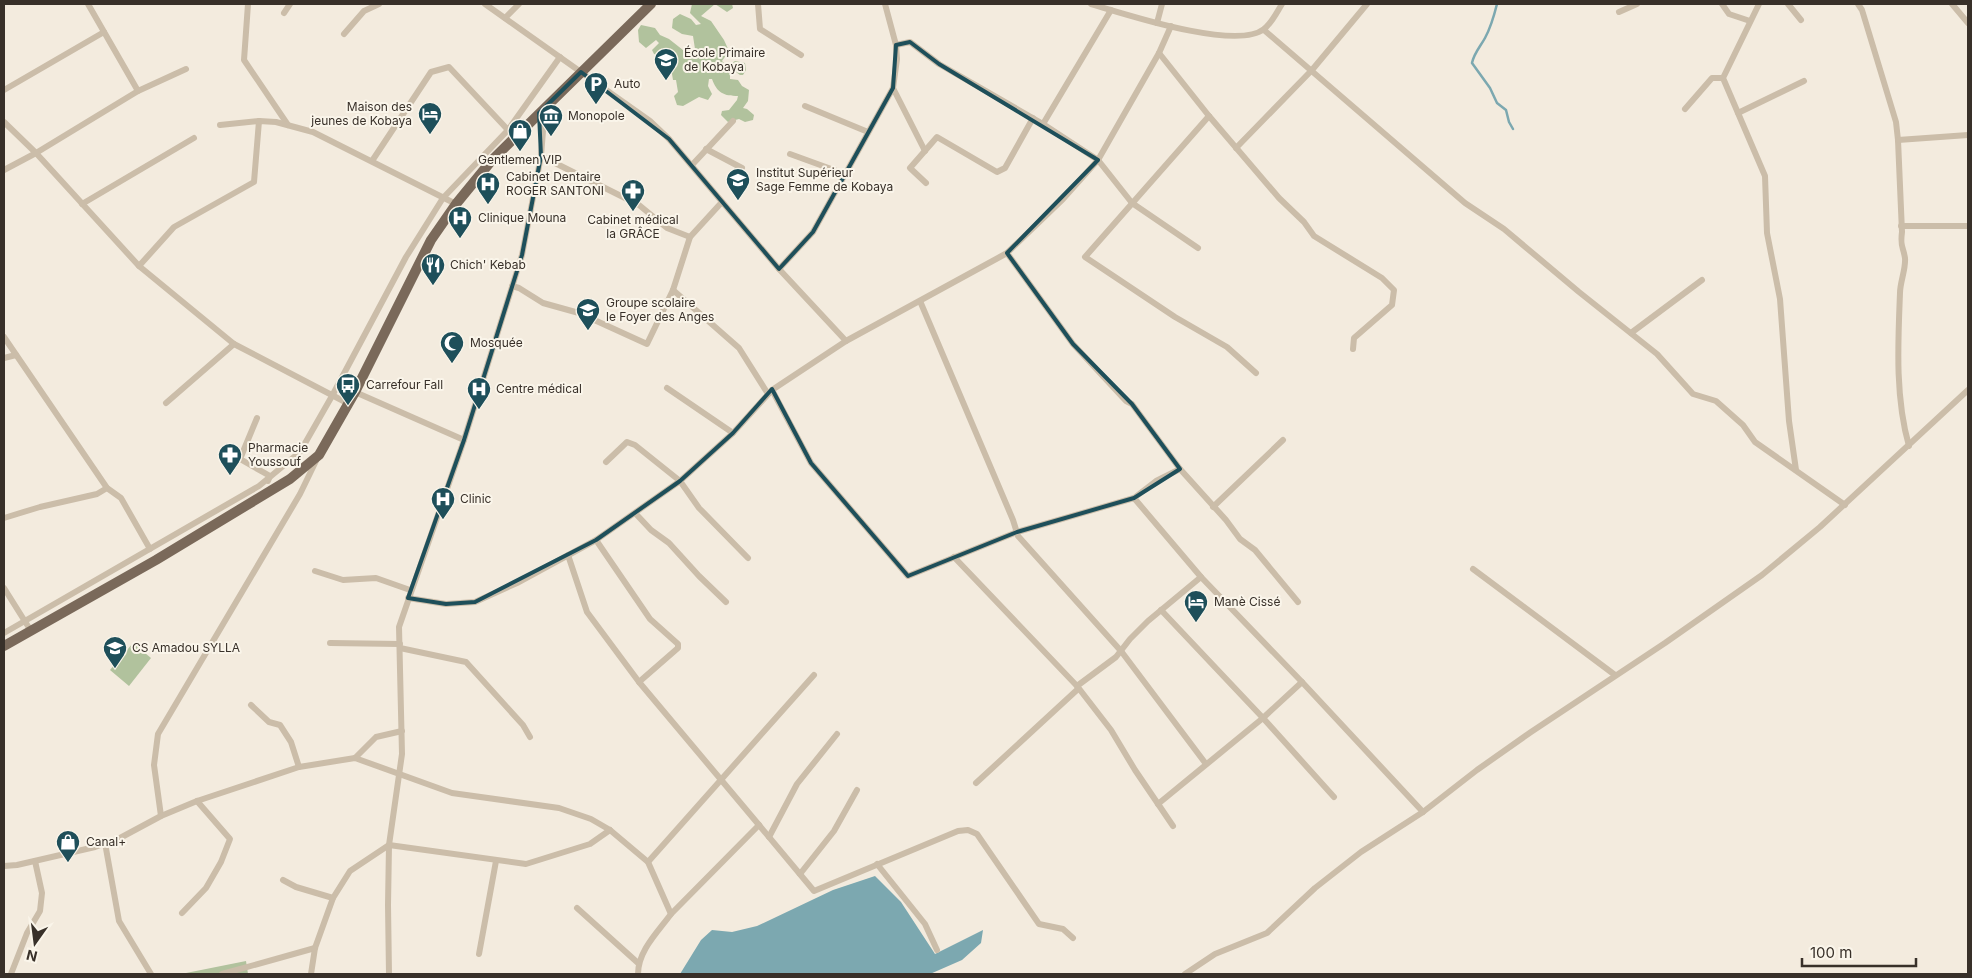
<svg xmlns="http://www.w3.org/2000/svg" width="1972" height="978" viewBox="0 0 1972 978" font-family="Inter,sans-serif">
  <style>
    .green { fill: #b1c29d }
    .water { fill: #7ca8b0 }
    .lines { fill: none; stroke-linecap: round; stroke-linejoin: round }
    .stream { stroke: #7ca8b0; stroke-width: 2.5 }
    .street { stroke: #cbbda9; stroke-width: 6 }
    .primary { stroke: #7a695a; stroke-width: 10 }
    .marked { fill: none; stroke: #1e4f5a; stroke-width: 4; stroke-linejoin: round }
    .labels { text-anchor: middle; stroke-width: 4; stroke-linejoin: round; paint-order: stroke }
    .poi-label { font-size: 12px; fill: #383029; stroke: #faf5ea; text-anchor: start }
  </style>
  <rect width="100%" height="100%" fill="#f3ebde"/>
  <g class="green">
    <path d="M692,4H732L733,8L727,12L715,4L701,16L711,21L724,40L729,51L722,61L727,66L735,61L745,63L746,70L743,75H740L736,72L730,75V79L738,80L742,86L749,90L748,101L743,108L747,109L754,115L753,120L745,122L739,119L728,122L721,115L722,111L729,110L737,100L738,96C724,96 717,93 712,79H709L708,86L712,94L708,100L699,97L683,106L677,105L674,96L678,92L676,80H673L671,68L672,59L654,54L652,50L659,43L656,40L646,48L639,42L638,30L641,25L655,28L660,35L669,39L688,54L695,49L693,36L682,34L672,28L673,19L680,14L691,19L696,25L701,24L690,13Z"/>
    <path d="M133,643L151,658L129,686L110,670Z"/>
    <path d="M246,961L248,974H181Z"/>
  </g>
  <path class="water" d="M875,876L901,902L935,954L983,930L981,943L962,960L930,974H680L701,940L712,930L732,932L757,926L833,890Z"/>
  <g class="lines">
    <path class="stream" d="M1497,4C1494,16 1491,27 1485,38C1480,47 1474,53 1472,63L1490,88L1497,103L1506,110L1509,122L1513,129"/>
    <g class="street">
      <path d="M88,4L138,91"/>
      <path d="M248,4L244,60L288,125"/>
      <path d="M485,4L650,121L669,139L779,269L846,341"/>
      <path d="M758,4L760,29L801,55"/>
      <path d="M1091,4C1125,14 1236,51 1264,29C1272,23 1277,12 1282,4"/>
      <path d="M1722,4L1729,14L1750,21"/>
      <path d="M1759,4L1723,78L1765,176L1767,233L1780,299L1789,421L1796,470"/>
      <path d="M1788,4L1801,20"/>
      <path d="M1858,4L1862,10L1896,122L1898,140L1902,232C1900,247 1903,246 1905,258C1906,269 1900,282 1900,293C1898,343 1895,397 1909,446"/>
      <path d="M1952,4L1968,23"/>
      <path d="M1619,12L1637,4"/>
      <path d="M284,13L290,4"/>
      <path d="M505,18L519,4"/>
      <path d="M1157,23L1162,4"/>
      <path d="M1264,30L1465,203L1504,229L1579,292L1657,354L1693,394L1716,401L1743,425L1755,442L1845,505"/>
      <path d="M344,34L364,11L379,4"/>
      <path d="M896,45L910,42L939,64L1043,124L1098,160L1132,203L1198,248"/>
      <path d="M1159,53L1209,116L1279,198L1304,222L1314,236L1382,278L1394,290L1392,305L1354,338L1353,349"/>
      <path d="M893,88L925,151"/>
      <path d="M4,90L104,32"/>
      <path d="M805,106L868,132"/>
      <path d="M1685,109L1712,78H1723"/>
      <path d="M1738,113L1804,81"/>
      <path d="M1209,116L1085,257L1175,317L1227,347L1256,373"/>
      <path d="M4,122L36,153L139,266L234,344L349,404"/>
      <path d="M1043,124L1111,10"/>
      <path d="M220,125L259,121L276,122L313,132L456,204"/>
      <path d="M1898,140L1968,135"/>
      <path d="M1236,148L1312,70L1367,4"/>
      <path d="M706,149L742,168"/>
      <path d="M790,154L845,174"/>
      <path d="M541,156L639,205L667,228L690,237"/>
      <path d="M372,161L431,72L449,67L508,130"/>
      <path d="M692,165L733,121"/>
      <path d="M4,170L36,153L138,91L186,69"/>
      <path d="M926,183L910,168L937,137L997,172L1005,168L1033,118"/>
      <path d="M82,204L194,138"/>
      <path d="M1901,226H1968"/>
      <path d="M1007,253L1073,344L1126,401L1132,404L1180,469L1226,520L1240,539L1255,550L1298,602"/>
      <path d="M139,266L174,227L254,182L259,121"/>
      <path d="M779,269L813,232L893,88L897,59L896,45L885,4"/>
      <path d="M512,286L519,288L543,303L579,313L647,344L673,290L690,237L722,202"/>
      <path d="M673,290L739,348L768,394"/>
      <path d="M920,301L1013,520L1018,536L1121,651L1206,764"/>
      <path d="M1631,333L1702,280"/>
      <path d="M4,337L107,488L121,498L150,549"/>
      <path d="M4,358L16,355"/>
      <path d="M667,388L733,433"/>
      <path d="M772,390L811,463L908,576L1017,532L1134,498"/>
      <path d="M355,392L464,440"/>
      <path d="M166,403L234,344"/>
      <path d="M257,418L240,459L270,476L268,481"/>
      <path d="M606,462L627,442L635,445L680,481L699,508L748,558"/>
      <path d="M1213,507L1283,440"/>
      <path d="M636,514L651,530L669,543L699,576L726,602"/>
      <path d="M4,518L40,507L97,494L107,488"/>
      <path d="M596,540L650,619L678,644V648L639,682"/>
      <path d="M568,555L587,612L639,682L759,825"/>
      <path d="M954,557L1077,686"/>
      <path d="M1473,569L1615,675"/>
      <path d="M315,571L343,580L376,578L410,590"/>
      <path d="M1201,577L1302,682L1423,812"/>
      <path d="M4,588L31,631"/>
      <path d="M408,598L446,604L475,602L517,583L596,540L680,481L733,433L772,390L846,341L1007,253L1063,199L1098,160L1159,53L1171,26"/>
      <path d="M1161,610L1263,718L1334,797"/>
      <path d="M4,633L259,486L300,452L332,396L406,257L443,198L508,130L560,57"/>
      <path d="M330,643L400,644"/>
      <path d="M400,648L466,662L523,725L530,737"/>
      <path d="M251,705L269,722L280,725L291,742L299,767"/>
      <path d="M355,758L376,737L402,731"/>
      <path d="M976,783L1078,689"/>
      <path d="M1158,804L1263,718L1302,682"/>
      <path d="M161,816L154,765L158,734L300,494L316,461"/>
      <path d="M1173,826L1135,770L1111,730L1077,686L1116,657L1130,639L1148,621L1201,577L1134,498L1156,481L1180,469"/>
      <path d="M769,837L797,784L837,734"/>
      <path d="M105,843L119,921L151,974"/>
      <path d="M648,862L814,675"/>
      <path d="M877,864L925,924L937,950"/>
      <path d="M4,866L17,865L95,847L120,838L161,816L197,801L299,767L355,758L452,793L559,808L591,819L610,830L648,862L671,914L759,825L814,891L958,831L968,830L977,834L1039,924L1063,929L1073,938"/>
      <path d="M800,874L834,831L857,790"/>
      <path d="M283,880L296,887L333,898"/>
      <path d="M577,908L638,963"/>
      <path d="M182,913L206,888L221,862L230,839L197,801"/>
      <path d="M479,954L496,861"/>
      <path d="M11,974L27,933L40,911L42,893L35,861"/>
      <path d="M222,974L315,948"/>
      <path d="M311,974L315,948L333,898L350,871L389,845L526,864L590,844L610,830"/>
      <path d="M389,974L388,905L389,845L402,754L399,627L464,440L522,255L541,156L543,131L539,113"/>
      <path d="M638,974C638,951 657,933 671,914"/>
      <path d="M1185,974L1215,954L1267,933L1315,888L1361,852L1423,812L1477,770L1531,732L1665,643L1762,575L1820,527L1968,390"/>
    </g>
    <path class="primary" d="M4,646L156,560L290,479L319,455L355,392L431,240L456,204L492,160L651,4"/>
  </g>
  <path class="marked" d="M910,42L939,64L1098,160L1007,253L1073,344L1132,404L1180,469L1134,498L1017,532L908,576L811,463L772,389L733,433L680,481L596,540L475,602L446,604L408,598L464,440L522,255L541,156L539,113L581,72L669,139L779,269L813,232L893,88L896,45Z"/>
  <defs>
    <g id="school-pin" transform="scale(1.25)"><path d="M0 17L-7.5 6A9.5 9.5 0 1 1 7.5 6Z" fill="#1e4f5a" stroke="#faf5ea"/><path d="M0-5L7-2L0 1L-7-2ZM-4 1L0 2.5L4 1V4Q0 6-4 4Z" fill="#fff"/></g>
    <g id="parking-pin" transform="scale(1.25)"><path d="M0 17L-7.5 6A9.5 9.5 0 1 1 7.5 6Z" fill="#1e4f5a" stroke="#faf5ea"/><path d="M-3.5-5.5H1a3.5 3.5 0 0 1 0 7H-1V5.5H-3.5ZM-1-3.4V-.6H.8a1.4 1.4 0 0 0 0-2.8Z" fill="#fff"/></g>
    <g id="hotel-pin" transform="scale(1.25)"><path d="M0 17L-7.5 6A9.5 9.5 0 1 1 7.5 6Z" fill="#1e4f5a" stroke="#faf5ea"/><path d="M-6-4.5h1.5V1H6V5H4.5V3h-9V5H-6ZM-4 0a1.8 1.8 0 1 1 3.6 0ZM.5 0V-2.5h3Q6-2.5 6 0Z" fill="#fff"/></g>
    <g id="museum-pin" transform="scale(1.25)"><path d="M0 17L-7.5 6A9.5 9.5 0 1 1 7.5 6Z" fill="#1e4f5a" stroke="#faf5ea"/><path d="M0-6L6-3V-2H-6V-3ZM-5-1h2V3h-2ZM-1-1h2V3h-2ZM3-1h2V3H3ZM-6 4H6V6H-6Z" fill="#fff"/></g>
    <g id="shop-pin" transform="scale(1.25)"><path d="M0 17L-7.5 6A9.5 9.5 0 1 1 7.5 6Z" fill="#1e4f5a" stroke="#faf5ea"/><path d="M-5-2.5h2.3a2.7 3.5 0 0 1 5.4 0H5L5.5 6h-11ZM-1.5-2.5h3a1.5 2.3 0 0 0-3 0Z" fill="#fff"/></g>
    <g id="university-pin" transform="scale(1.25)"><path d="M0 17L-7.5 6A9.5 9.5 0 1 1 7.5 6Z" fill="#1e4f5a" stroke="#faf5ea"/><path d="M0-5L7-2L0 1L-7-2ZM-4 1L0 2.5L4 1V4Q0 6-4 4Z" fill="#fff"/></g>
    <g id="hospital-pin" transform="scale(1.25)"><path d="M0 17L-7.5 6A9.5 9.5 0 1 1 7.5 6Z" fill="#1e4f5a" stroke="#faf5ea"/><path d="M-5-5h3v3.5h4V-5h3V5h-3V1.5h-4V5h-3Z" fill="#fff"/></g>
    <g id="pharmacy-pin" transform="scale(1.25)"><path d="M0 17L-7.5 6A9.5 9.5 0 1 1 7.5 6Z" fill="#1e4f5a" stroke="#faf5ea"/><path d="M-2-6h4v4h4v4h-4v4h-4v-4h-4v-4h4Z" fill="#fff"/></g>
    <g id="restaurant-pin" transform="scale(1.25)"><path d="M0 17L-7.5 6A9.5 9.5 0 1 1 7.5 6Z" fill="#1e4f5a" stroke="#faf5ea"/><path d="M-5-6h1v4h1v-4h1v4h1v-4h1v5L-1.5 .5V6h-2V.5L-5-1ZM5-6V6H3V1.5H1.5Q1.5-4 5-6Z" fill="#fff"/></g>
    <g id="mosque-pin" transform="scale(1.25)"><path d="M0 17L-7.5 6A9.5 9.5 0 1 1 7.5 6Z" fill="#1e4f5a" stroke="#faf5ea"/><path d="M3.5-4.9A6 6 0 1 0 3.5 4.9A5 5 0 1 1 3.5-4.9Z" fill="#fff"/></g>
    <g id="bus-pin" transform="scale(1.25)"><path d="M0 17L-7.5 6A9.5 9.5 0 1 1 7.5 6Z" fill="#1e4f5a" stroke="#faf5ea"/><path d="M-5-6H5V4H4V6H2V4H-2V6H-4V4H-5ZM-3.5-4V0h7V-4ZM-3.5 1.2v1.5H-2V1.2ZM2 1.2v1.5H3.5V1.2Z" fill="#fff"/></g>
  </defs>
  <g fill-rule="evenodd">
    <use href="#school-pin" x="666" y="60"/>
    <use href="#parking-pin" x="596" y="84"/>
    <use href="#hotel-pin" x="430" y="114"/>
    <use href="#museum-pin" x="551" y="116"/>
    <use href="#shop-pin" x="520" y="131"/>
    <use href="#university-pin" x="738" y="180"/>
    <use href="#hospital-pin" x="488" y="184"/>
    <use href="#pharmacy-pin" x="633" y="191"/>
    <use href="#hospital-pin" x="460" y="218"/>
    <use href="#restaurant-pin" x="433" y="265"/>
    <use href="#school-pin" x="588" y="310"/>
    <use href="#mosque-pin" x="452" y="343"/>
    <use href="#bus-pin" x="348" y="385"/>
    <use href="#hospital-pin" x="479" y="389"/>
    <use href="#pharmacy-pin" x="230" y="455"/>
    <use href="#hospital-pin" x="443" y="499"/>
    <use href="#hotel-pin" x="1196" y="602"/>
    <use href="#school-pin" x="115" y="648"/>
    <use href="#shop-pin" x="68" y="842"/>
  </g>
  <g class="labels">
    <g class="poi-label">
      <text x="684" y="57">École Primaire<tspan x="684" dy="14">de Kobaya</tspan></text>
      <text x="614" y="88">Auto</text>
      <text x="412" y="111" text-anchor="end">Maison des<tspan x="412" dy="14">jeunes de Kobaya</tspan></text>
      <text x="568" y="120">Monopole</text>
      <text x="520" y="164" text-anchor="middle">Gentlemen VIP</text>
      <text x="756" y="177">Institut Supérieur<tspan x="756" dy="14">Sage Femme de Kobaya</tspan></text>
      <text x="506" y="181">Cabinet Dentaire<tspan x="506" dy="14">ROGER SANTONI</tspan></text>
      <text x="478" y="222">Clinique Mouna</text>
      <text x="633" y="224" text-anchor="middle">Cabinet médical<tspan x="633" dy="14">la GRÂCE</tspan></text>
      <text x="450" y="269">Chich' Kebab</text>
      <text x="606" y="307">Groupe scolaire<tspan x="606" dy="14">le Foyer des Anges</tspan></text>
      <text x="470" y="347">Mosquée</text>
      <text x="366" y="389">Carrefour Fall</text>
      <text x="496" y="393">Centre médical</text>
      <text x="248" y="452">Pharmacie<tspan x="248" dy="14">Youssouf</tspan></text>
      <text x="460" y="503">Clinic</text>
      <text x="1214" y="606">Manè Cissé</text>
      <text x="132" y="652">CS Amadou SYLLA</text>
      <text x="86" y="846">Canal+</text>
    </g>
  </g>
  <rect width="1972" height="978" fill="none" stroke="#383029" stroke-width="10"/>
  <g transform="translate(35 943) rotate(194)" stroke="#faf5ea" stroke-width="4" paint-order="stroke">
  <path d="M0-4L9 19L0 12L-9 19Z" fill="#383029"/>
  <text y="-8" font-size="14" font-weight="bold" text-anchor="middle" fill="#383029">N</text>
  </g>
  <path d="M1802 958v8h114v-8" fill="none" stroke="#383029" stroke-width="2.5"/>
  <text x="1810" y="958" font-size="15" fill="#383029" stroke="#faf5ea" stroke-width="4" paint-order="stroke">100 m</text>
</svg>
